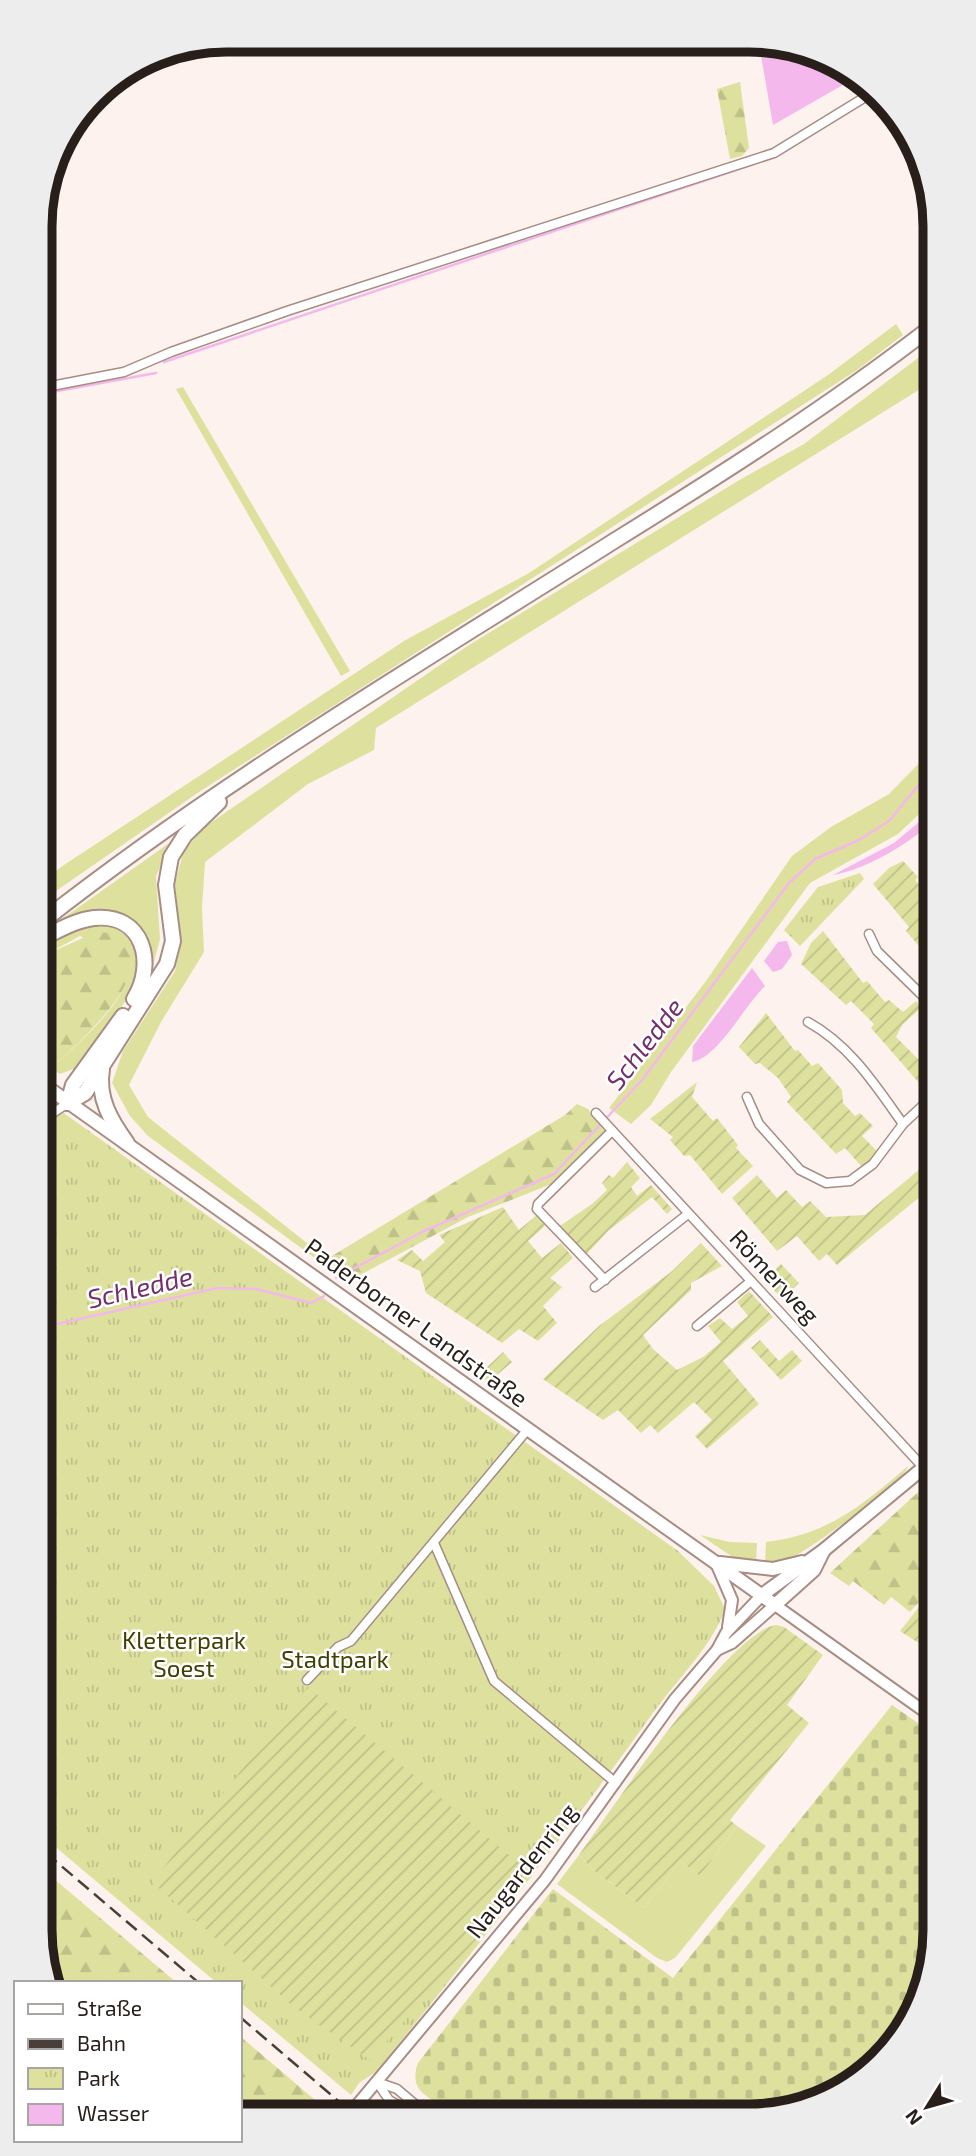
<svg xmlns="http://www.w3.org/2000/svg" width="976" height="2156" viewBox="0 0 976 2156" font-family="'Exo 2',sans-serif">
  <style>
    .grass { fill: #dee19e }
    .forest { fill: url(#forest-firs) }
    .cemetery { fill: url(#cemetery-stones) }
    .park { fill: url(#park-tufts) }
    .garden { fill: url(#garden-furrows) }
    .water { fill: #f4b8ec }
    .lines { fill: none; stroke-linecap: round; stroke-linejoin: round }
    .stream { stroke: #f4b8ec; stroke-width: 2.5 }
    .street-casing { stroke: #a78d84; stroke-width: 11 }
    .secondary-casing { stroke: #a78d84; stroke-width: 14 }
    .primary-casing { stroke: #a78d84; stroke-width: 16 }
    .highway-casing { stroke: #a78d84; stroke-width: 18 }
    .street { stroke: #fff; stroke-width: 8 }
    .secondary { stroke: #fff; stroke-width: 10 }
    .primary { stroke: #fff; stroke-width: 12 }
    .highway { stroke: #fff; stroke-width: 14 }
    .rail { stroke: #493e3a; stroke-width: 2.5; stroke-dasharray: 14 7; stroke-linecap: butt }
    .labels { text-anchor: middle; stroke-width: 5; stroke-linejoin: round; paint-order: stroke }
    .street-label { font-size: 24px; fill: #281e1a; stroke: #fff }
    .park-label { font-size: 24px; fill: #404003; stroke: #fff }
    .water-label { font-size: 26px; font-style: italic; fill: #732e6d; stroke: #fff }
    .rim { fill: none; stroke: #281e1a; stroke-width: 9 }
  </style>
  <defs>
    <pattern id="forest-firs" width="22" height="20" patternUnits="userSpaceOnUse" patternTransform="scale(1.75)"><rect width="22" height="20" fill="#dee19e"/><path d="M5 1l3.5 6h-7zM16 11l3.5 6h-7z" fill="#bec188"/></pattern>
    <pattern id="cemetery-stones" width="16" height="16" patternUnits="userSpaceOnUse" patternTransform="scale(1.75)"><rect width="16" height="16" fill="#dee19e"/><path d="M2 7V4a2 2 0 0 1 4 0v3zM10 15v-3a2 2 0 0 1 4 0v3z" fill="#bec188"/></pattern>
    <pattern id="park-tufts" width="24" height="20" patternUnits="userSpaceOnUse" patternTransform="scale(1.75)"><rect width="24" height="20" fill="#dee19e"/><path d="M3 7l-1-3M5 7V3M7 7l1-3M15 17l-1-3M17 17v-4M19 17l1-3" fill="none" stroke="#bec188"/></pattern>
    <pattern id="garden-furrows" width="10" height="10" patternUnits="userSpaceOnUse" patternTransform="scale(1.75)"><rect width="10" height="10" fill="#dee19e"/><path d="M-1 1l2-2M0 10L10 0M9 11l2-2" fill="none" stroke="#bec188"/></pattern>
  </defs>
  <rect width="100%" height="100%" fill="#fdf2ed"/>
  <g class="grass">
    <path d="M896,324L903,335L857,370L199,792L43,900V880L64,865L404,641L529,573L828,375Z"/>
    <path d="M922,355L930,365V383L376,728L374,750L308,784L205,862L202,908L204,952L161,1022L129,1085L148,1117L327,1259L323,1264L148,1136L130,1116L112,1083L123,1051L175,971L181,939L175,884L183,853L203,828L469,645L741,479L804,444Z"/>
    <path d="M183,387L350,671L341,676L176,389Z"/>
    <path d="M931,751V803L898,834L810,883L671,1072L651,1105L631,1124L609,1108L706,981L792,856L831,827L889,794Z"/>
    <path d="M172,841L156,876L160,939L152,969C154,933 124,902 86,912C75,914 65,920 55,924Z"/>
    <path d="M95,922L122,928L140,950L134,990L76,1068L60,1074L44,1065V1052L58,1062C86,1036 125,1004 132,964L80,936L43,956V945Z"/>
    <path d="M908,1466C907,1480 812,1547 795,1556C785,1561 776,1564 765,1565L766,1542C827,1535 863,1505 908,1466Z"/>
    <path d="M700,1535L730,1542L757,1543L756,1565L737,1560Z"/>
    <path d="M737,1826L766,1846L675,1958L667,1962L657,1958L557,1884L579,1855L593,1870L644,1908L680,1861L700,1876Z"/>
  </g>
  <g class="forest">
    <path d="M740,82L749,148L742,156L730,159L717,89Z"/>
    <path d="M96,932C110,932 121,935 128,948C148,982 80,1041 58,1062L44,1052L43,956Z"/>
    <path d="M577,1104L588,1109L605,1132L559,1181L468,1217L349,1281L327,1259L565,1115Z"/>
    <path d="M929,1482L934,1487V1585L910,1612L891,1597L884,1605L853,1581L849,1586L830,1573Z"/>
    <path d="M46,1872L177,1983H50L47,1978Z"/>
    <path d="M240,2036L329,2112H240Z"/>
  </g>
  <path class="cemetery" d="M892,1705L935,1735V1831L927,1842L935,1850V1942L897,2043L853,2085L798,2109L449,2111C428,2096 408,2092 418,2063L553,1889L673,1978Z"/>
  <g class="park">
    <path d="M860,873L864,879L800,946L784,930L818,887Z"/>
    <path d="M44,1099L678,1551L714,1586L725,1609C713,1645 676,1681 653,1713C565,1836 472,1953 377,2071L359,2083L351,2095L240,2002V1983H217L46,1839Z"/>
  </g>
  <g class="garden">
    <path d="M903,861L918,877L915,880L923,889L927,886L932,892V952L928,948L924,952L906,931L909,927L873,884L889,868Z"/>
    <path d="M823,931L863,983L867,981L885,1002L889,1000L903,1012L916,1001L921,1008L902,1025L896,1037L932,1073V1087L927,1092L871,1028L874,1024L851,1001L846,1005L801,964L811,943Z"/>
    <path d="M766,1013L795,1051L798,1050L812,1066L818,1063L842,1090L843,1103L855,1116L860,1113L873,1126L862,1136L878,1152L862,1167L845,1148L836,1154L787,1102L791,1097L778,1078L760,1063L755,1064L739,1047Z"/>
    <path d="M697,1082L692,1097L713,1121L717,1118L738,1145L736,1148L753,1166L722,1194L690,1155L684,1156L670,1140L673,1137L650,1119Z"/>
    <path d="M933,1154V1186L837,1265L827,1254L819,1261L797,1236L777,1251L732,1198L757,1175L777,1198L786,1190L802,1207L810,1201L826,1217L865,1215L921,1168Z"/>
    <path d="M627,1162L640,1178L631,1187L637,1196L651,1185L672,1209L667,1214L652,1197L608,1231L585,1256L557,1228L592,1204L607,1190L602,1183L609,1175L613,1178Z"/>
    <path d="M503,1207L519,1230L537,1215L545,1226L528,1241L542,1258L561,1243L573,1258L550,1278L562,1287L543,1306L557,1323L538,1341L519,1329L502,1343L426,1293L420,1271L397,1260L412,1250L423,1261L445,1242L439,1235Z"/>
    <path d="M701,1243L722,1266L691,1283V1290L643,1335L653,1349L677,1370L703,1357L721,1342L708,1326L720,1318L732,1329L748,1316L737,1302L749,1291L773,1317L723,1361L759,1404L707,1449L695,1436L712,1420L694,1402L658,1433L650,1425L641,1433L618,1410L603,1420L543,1379L599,1326L671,1272Z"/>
    <path d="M781,1264L799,1283L782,1299L764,1279Z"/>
    <path d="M760,1340L779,1361L792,1350L802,1361L781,1380L751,1348Z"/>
    <path d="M503,1352L512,1362L489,1382L479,1375Z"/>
    <path d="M934,1588V1653L900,1631Z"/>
    <path d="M776,1625L784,1627L823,1655L787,1705L809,1723L730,1820L737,1826L700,1876L680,1861L644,1908L593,1870L579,1855C611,1811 728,1632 776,1625Z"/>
    <path d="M308,1687L533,1875L370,2060L294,2007L152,1882Z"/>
  </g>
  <g class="water">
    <path d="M759,44H785L855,78L773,125Z"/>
    <path d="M931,812V824C904,846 867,869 833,875L894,843Z"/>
    <path d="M787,941L792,955L782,969L773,972L764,961L778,942Z"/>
    <path d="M752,968L765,986C744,1006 718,1058 692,1062L693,1046Z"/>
  </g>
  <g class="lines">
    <g class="stream">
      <path d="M164,362L754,164"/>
      <path d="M41,394L156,373"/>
      <path d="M336,1278L422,1232L554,1174L642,1080L789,883L815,859L859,840L889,821L931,770"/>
      <path d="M44,1327L217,1288L256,1289L311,1303L324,1296"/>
    </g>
    <g class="street-casing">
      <g id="street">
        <path d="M41,388L124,372L171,352L287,311L774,153L875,91"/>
        <path d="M869,934L877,951L932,1005"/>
        <path d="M808,1022C850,1045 876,1086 903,1124"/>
        <path d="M932,1043L926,1049L925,1057L932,1064"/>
        <path d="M747,1097L759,1124L800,1170L826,1183L850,1181L873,1164L903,1124L932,1097"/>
        <path d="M596,1113L934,1479"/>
        <path d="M44,1119L68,1103"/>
        <path d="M605,1280L537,1209L538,1204L612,1131"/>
        <path d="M595,1287L688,1214"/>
        <path d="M697,1326L751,1281"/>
        <path d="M434,1543L494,1681L616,1783"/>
        <path d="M307,1680L338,1647L351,1641L528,1429"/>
        <path d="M377,2082L397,2089L423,2111"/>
        <path d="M377,2082L389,2100L409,2111"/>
      </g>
    </g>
    <g class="secondary-casing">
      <g id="secondary">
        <path d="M716,1563L732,1600L728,1627"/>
        <path d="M717,1650L732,1643L775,1605L935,1719"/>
        <path d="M352,2111L545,1880L675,1699L717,1650L726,1633L762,1595"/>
      </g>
    </g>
    <g class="primary-casing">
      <g id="primary">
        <path d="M44,1085L775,1605L814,1570L824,1550"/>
        <path d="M720,1563L773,1569L802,1562"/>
        <path d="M762,1595L824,1550L934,1459"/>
      </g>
    </g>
    <g class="highway-casing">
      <g id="highway">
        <path d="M43,921C221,781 423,662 614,541C722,474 829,406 930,328"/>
        <path d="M43,938C59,930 76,920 94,918C144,913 156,964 134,999"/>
        <path d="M102,1069C97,1098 111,1121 127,1143"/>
        <path d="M68,1103L85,1093L167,964L173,941L166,885L171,857L185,835L219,802"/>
        <path d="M68,1103L73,1085L123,1016"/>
      </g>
    </g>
    <use href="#street" class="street"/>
    <use href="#secondary" class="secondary"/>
    <use href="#primary" class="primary"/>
    <use href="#highway" class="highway"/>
    <g class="rail">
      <path d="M46,1853L199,1983"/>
      <path d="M240,2017L350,2111"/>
    </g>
  </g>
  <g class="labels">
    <g class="street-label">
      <text transform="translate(774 1277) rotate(47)" y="8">Römerweg</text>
      <text transform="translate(416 1323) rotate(36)" y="8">Paderborner Landstraße</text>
      <text transform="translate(522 1871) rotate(-52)" y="8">Naugardenring</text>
    </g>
    <g class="park-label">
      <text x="184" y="1649">Kletterpark<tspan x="184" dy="28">Soest</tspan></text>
      <text x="335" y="1668">Stadtpark</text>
    </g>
    <g class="water-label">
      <text transform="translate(645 1044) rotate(-52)" y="9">Schledde</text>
      <text transform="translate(140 1288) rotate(-13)" y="9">Schledde</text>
    </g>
  </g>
  <path d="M0 0H976V2156H0ZM226 52H749A174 174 0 0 1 923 226V1930A174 174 0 0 1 749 2104H226A174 174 0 0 1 52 1930V226A174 174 0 0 1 226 52Z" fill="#eeeded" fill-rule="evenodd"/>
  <path class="rim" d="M226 52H749A174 174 0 0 1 923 226V1930A174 174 0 0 1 749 2104H226A174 174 0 0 1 52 1930V226A174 174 0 0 1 226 52Z"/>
  <rect x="14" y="1981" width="228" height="161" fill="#ffffff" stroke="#a9a5a3" stroke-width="2"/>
  <rect x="28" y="2004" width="35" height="10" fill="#ffffff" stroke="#a9a5a3" stroke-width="2"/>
  <text x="77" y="2016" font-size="21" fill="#281e1a">Straße</text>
  <rect x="28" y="2039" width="35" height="10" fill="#493e3a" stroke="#a9a5a3" stroke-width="2"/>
  <text x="77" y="2051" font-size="21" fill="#281e1a">Bahn</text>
  <rect x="28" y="2068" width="35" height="21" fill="url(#park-tufts)" stroke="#a9a5a3" stroke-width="2"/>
  <text x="77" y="2086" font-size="21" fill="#281e1a">Park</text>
  <rect x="28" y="2104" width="35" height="21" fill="#f4b8ec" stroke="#a9a5a3" stroke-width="2"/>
  <text x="77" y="2121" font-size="21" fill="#281e1a">Wasser</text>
  <g transform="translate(927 2107) rotate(233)" stroke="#ffffff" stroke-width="5" paint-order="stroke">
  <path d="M0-5L12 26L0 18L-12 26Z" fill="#281e1a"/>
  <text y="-10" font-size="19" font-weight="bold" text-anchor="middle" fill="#281e1a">N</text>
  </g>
</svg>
